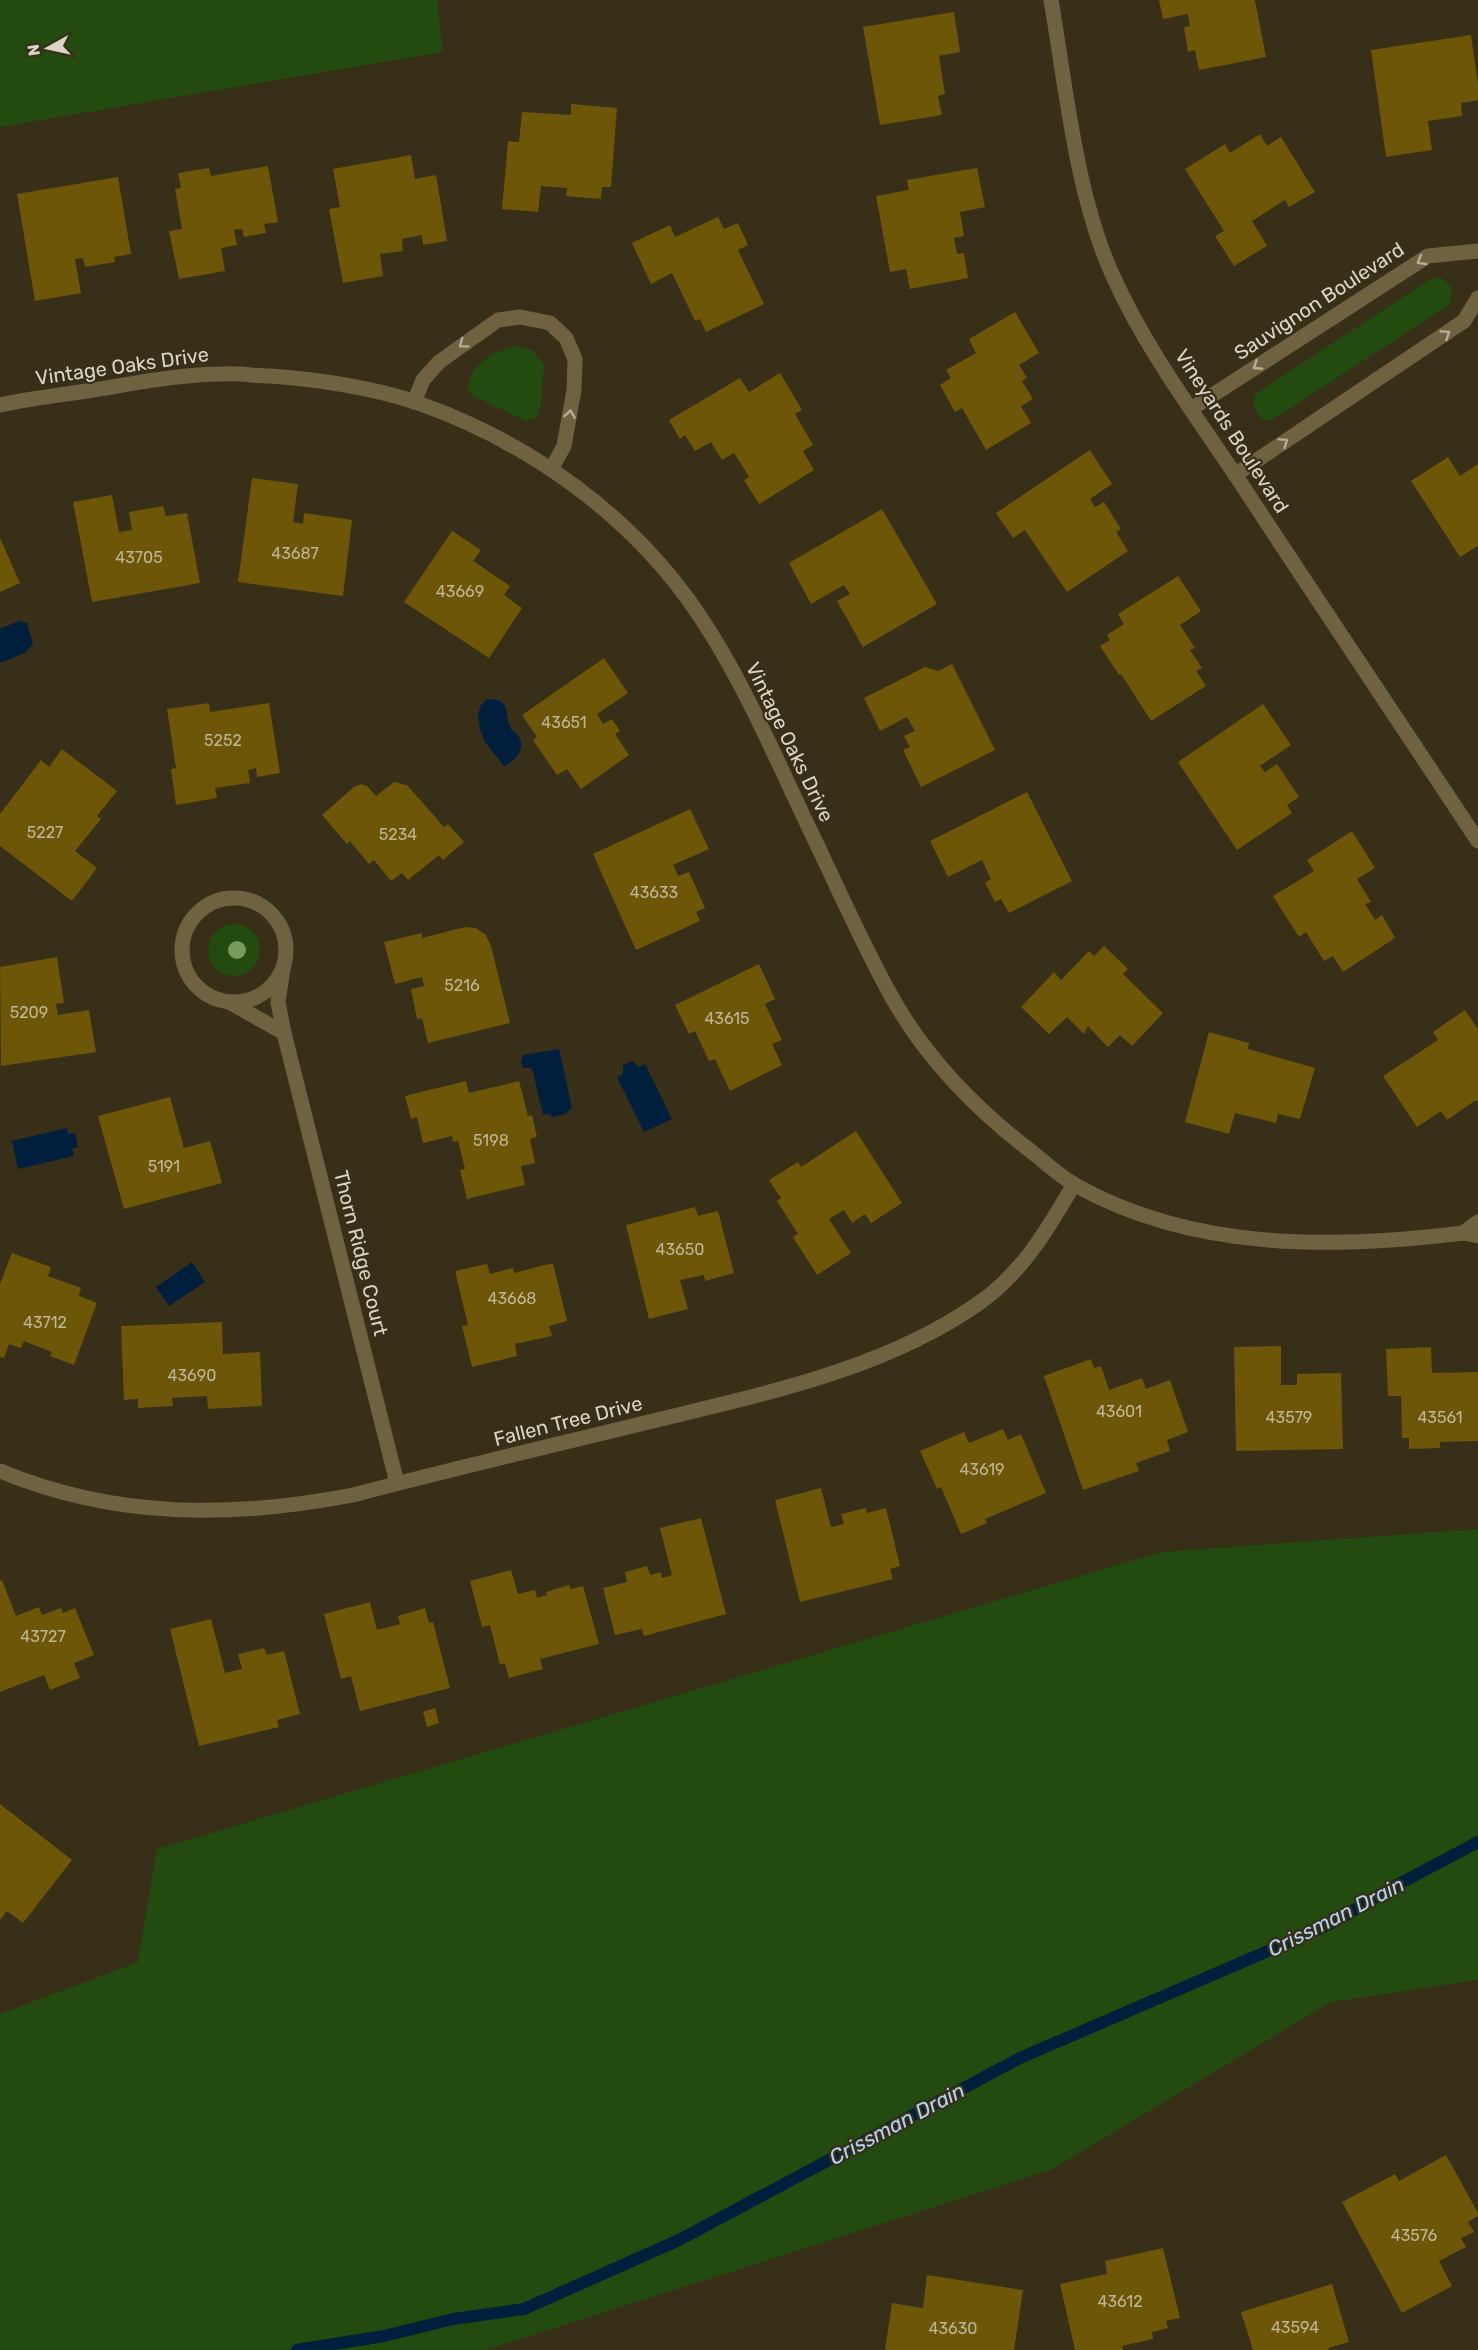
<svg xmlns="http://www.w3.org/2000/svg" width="1478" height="2350" viewBox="0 0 1478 2350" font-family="Rubik,sans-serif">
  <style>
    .green { fill: #234a0f }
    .water { fill: #001f3d }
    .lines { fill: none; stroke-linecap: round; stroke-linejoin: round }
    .stream { stroke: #001f3d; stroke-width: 12 }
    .building { fill: #6d5607 }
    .lane { stroke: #6e6241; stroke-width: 15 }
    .street { stroke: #6e6241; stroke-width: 15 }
    .tree { fill: #789b5b }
    .oneway { stroke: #b4ad98 }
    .labels { text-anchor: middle; stroke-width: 4.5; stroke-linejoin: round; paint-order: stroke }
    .number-label { font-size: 16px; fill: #bfb597 }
    .street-label { font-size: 20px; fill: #dad5c7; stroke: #372f18 }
    .water-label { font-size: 21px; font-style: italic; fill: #b4d3f5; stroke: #372f18 }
  </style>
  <rect width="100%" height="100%" fill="#372f18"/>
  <g class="green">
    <path d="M0,0H437L443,52L0,127Z"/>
    <path d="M1432,278H1442L1451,286L1452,295L1449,305L1272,420H1263C1255,411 1252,405 1255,394Z"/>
    <path d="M517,346L534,351L544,365L541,406L536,418L526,421L471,395L467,386C475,361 492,352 517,346Z"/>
    <circle cx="234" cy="950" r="26"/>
    <path d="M1478,1529V1980L1331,2002L1051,2170L486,2350H0V2014L138,1962L157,1849L1161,1552Z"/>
  </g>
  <g class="water">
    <path d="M19,621L27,623L33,644L25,653L0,663V629Z"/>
    <path d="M487,699C511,699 504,710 510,727C511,731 517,732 519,737C526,750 515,761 504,766L485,742L480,729L478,714L481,705Z"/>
    <path d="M559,1049L572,1108L565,1114L553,1117L548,1114L543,1115L532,1068H523L521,1061L524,1055Z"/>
    <path d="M632,1061L639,1067L645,1064L672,1119L644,1132L617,1077L623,1074V1065Z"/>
    <path d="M67,1128L68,1134L75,1133L78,1147L72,1149L74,1156L18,1169L12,1141Z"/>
    <path d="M192,1262L205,1282L169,1306L156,1287Z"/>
  </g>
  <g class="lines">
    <path class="stream" d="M297,2350L384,2336L453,2319L524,2309L679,2240L1020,2058L1328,1925L1395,1886L1478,1842"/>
  </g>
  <g class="building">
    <path d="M1159,0H1255L1266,57L1199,70L1195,50L1188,52L1184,27L1190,26L1188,14L1163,19Z"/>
    <path d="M954,12L960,52L939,56L945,94L938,96L942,115L880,125L863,27Z"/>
    <path d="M1471,35L1478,84V100L1461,103L1462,116L1428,121L1432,150L1386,157L1371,50Z"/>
    <path d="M571,104L617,108L611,187H602L601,199L566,196L567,188L541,186L538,212L502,209L508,141L519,142L522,112L571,115Z"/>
    <path d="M1260,134L1267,146L1281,137L1315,192L1289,207L1285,200L1252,221L1267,246L1234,266L1215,236L1224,231L1185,169L1225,144L1230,153Z"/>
    <path d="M411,155L415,179L436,175L447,241L423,245L422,235L402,239L403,251L380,254L383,276L343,283L329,209L340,207L333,169Z"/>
    <path d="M268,166L278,222L264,224L266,233L244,237L242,229L234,230L237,245L221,248L225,271L179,279L169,231L182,229L175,189L181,188L178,173L209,168L211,176Z"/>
    <path d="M977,168L985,207L960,212L964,236L954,238L957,254L964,253L968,278L910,289L906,269L890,272L876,196L909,190L907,180Z"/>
    <path d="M118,177L131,254L114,257L115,262L85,267L83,258L75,259L81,293L35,301L17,194Z"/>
    <path d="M718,217L724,229L738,223L748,245L738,250L764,304L706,332L700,319L695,321L672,273L651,284L632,243L670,225L675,237Z"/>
    <path d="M1015,312L1039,353L1019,365L1027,378L1022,381L1033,399L1021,406L1031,423L986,450L962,408L955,412L940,385L951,378L946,370L976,353L969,339Z"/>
    <path d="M780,373L802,410L795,414L813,445L803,451L814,470L759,504L744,480L749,477L734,453L722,460L711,442L695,451L685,435L680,439L669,420L740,378L749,392Z"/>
    <path d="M1090,450L1112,484L1090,499L1095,507L1104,502L1121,529L1116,532L1128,551L1067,592L1025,530L1013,538L996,513Z"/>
    <path d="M1448,457L1460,476L1478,464V546L1460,557L1411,481Z"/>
    <path d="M252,478L298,484L293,522L303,524L304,513L352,520L343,596L238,582Z"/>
    <path d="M112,495L119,532L132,530L129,512L163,506L166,516L187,513L200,583L92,602L73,502Z"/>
    <path d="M882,509L937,604L863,647L837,601L850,594L844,585L811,604L789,563Z"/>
    <path d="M452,531L481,550L473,561L510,586L504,595L522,608L489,658L404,602Z"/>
    <path d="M0,538L20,583L0,592Z"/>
    <path d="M1178,576L1201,611L1180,625L1195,648L1190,650L1202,668L1196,671L1206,686L1151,721L1121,674L1119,675L1100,646L1110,640L1107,635L1124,624L1118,614Z"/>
    <path d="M604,658L628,693L597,714L603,724L612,719L620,731L615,734L629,755L581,789L567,769L557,775L533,740L537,737L522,715Z"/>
    <path d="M952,664L995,750L921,787L903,750L910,747L904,736L915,731L907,717L880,731L864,698L925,667L938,671Z"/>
    <path d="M209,703L210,712L269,703L280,773L257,777L256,768L248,770L250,783L215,788L217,798L176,805L171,769L176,768L167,709Z"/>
    <path d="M1263,704L1291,745L1260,766L1265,772L1277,764L1299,797L1287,805L1292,813L1237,850L1178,762Z"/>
    <path d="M62,749L117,791L97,816L101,819L75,851L97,868L72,901L0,846V814L41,760L49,767Z"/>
    <path d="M394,782L407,785L444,827L448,824L464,842L443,860L439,855L408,880L402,873L391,881L374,860L369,864L350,841L347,844L322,815L354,787L361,784L367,786L376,796Z"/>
    <path d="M1027,792L1072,881L1009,913L1001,899L995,902L985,883L991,879L982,860L948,877L930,841Z"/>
    <path d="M690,809L709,849L673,865L678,876L689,872L705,908L696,912L700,921L636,950L593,854Z"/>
    <path d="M1352,831L1375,868L1357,879L1371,902L1365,904L1375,920L1382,915L1395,938L1343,972L1333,956L1324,961L1306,932L1299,937L1273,896L1314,871L1307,860Z"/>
    <path d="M465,927L476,928L486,935L491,946L510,1023L428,1043L422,1018L417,1019L411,989L424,986L422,977L395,984L384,942L422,933V938Z"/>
    <path d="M1104,946L1128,969L1123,974L1163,1013L1132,1046L1120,1035L1108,1047L1088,1026L1084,1034L1067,1017L1049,1034L1021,1007L1054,972L1061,980L1089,951L1094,956Z"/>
    <path d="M57,957L64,1003L56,1004L58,1015L89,1010L96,1052L1,1066L0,967Z"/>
    <path d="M759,964L775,999L765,1004L782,1040L772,1044L782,1065L730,1091L715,1059L709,1061L695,1031L689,1034L675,1005Z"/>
    <path d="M1465,1010L1478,1029V1103L1476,1100L1447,1120L1441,1111L1417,1127L1383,1076L1438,1040L1433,1032Z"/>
    <path d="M1209,1032L1249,1043L1248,1049L1315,1068L1300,1119L1278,1114L1276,1123L1235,1113L1229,1134L1185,1122Z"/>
    <path d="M466,1081L469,1093L519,1081L528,1116L532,1115L537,1137L530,1139L535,1163L521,1166L525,1185L467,1199L460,1170L465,1169L458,1141L453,1142L452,1136L423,1143L417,1117L411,1119L405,1096Z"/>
    <path d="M170,1097L184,1148L210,1141L222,1183L124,1209L98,1116Z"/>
    <path d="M856,1131L902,1203L871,1223L865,1214L852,1223L844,1210L829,1219L851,1253L817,1275L793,1237L798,1234L777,1201L781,1198L769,1180L798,1162L801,1167Z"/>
    <path d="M695,1207L698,1216L718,1211L734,1273L705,1281L704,1275L680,1280L688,1309L649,1319L626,1225Z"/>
    <path d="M12,1253L51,1267L48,1276L81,1288L79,1296L97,1303L74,1365L50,1356L52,1352L24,1341L21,1348L9,1344L4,1358L0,1357V1284Z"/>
    <path d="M553,1263L567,1321L549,1326L552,1336L515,1344L517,1356L472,1367L462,1326L468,1325L455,1271L487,1264L490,1274L513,1268L514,1273Z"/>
    <path d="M222,1322L223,1354L260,1352L262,1406L208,1409L207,1396L172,1398L173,1406L138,1408V1399L124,1400L121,1326Z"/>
    <path d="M1281,1346V1385H1297V1374L1341,1373L1343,1449L1236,1451L1234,1347Z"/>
    <path d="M1431,1347L1432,1373L1478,1372V1441L1440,1442V1448L1409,1449V1438H1402L1401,1396H1388L1386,1349Z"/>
    <path d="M1091,1359L1094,1368L1101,1366L1109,1390L1142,1378L1146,1389L1170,1380L1188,1432L1167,1440L1170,1451L1136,1463L1139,1471L1083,1490L1044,1376Z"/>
    <path d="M1003,1429L1008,1440L1021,1434L1046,1493L985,1519L987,1523L961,1534L941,1487L937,1489L920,1451L964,1432L969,1443Z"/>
    <path d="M821,1488L831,1527L844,1524L841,1514L866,1508L867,1513L886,1508L900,1566L890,1569L893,1579L800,1602L775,1500Z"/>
    <path d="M701,1518L726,1614L644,1636L642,1629L615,1635L603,1588L627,1582L625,1572L647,1566L650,1575L661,1572L662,1578L672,1575L660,1528Z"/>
    <path d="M511,1570L518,1594L535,1590L537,1598L547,1595L546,1592L569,1585L571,1589L583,1586L599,1644L540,1659L543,1669L509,1678L505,1663L500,1665L490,1625L482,1627L470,1581Z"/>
    <path d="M2,1580L16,1616L39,1607L42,1615L61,1608L63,1613L75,1608L94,1655L74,1663L80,1678L50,1690L44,1675L0,1692V1581Z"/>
    <path d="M370,1602L377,1630L400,1624L398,1616L425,1608L429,1623L433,1622L450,1688L360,1711L351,1676L341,1679L324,1614Z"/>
    <path d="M211,1619L225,1673L242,1669L238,1654L264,1648L267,1655L284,1651L300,1714L277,1720L279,1727L199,1746L170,1629Z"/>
    <path d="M435,1708L439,1723L427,1727L423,1712Z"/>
    <path d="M0,1804L72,1860L23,1923L7,1911L0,1920Z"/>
    <path d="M1446,2155L1478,2213V2216L1468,2222L1474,2232L1461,2238L1466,2247L1439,2261L1452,2286L1402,2313L1342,2202L1395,2174L1399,2181Z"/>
    <path d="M1163,2248L1180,2318L1166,2321L1168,2328L1152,2332L1153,2339L1122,2346L1123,2350H1075L1060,2284L1107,2274L1105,2261Z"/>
    <path d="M927,2275L1023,2290L1014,2350H885L892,2303L923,2308Z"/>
    <path d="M1332,2284L1349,2342L1328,2348L1329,2350H1253L1241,2312Z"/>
  </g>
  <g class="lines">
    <path class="lane" d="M414,402L423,380L439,362L498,320L520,317L550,323L566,338L575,359L574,390L564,446L552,468"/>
    <g class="street">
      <path d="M1051,0C1066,87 1076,196 1113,276C1146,350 1197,417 1242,485C1320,604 1399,722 1478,841"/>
      <path d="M0,405C30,398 62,395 93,390C136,383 180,374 223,374C239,373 255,376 270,376C316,379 375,388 418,403C529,442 633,516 699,615C744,682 776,759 811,832C838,888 863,946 894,1001C928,1060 978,1111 1032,1152C1047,1164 1061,1177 1077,1186C1194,1251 1334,1249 1463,1233"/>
      <path d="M1191,409L1428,256L1478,251"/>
      <path d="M1235,475L1464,321L1478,298"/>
      <circle cx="234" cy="950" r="52"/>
      <path d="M283,969L278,1002L284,1033L397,1483"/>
      <path d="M229,1002L284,1033"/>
      <path d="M1478,1222L1463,1233L1478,1236"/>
      <path d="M0,1471C115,1519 233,1518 353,1495C456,1468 559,1444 661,1419C768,1393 887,1368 979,1303C1022,1273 1048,1229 1074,1184"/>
    </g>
  </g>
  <circle class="tree" cx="237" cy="950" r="9"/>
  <defs><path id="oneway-chevron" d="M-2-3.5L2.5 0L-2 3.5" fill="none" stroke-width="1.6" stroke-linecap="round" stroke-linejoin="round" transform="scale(1.5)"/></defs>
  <g class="oneway">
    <use href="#oneway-chevron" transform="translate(1421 261) rotate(150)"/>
    <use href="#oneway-chevron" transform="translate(1446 334) rotate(-34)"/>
    <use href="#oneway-chevron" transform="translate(463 344) rotate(143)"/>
    <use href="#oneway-chevron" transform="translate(1257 366) rotate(147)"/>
    <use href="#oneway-chevron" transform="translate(570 414) rotate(-81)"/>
    <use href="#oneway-chevron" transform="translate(1284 442) rotate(-34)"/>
  </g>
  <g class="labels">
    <g class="number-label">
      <text x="295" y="559">43687</text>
      <text x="139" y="563">43705</text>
      <text x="460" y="597">43669</text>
      <text x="564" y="728">43651</text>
      <text x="223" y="746">5252</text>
      <text x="45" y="838">5227</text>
      <text x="398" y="840">5234</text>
      <text x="654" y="898">43633</text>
      <text x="462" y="991">5216</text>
      <text x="29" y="1018">5209</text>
      <text x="727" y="1024">43615</text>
      <text x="491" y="1146">5198</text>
      <text x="164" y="1172">5191</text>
      <text x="680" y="1255">43650</text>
      <text x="512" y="1304">43668</text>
      <text x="45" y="1328">43712</text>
      <text x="192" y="1381">43690</text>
      <text x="1119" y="1417">43601</text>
      <text x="1289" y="1423">43579</text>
      <text x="1440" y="1423">43561</text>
      <text x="982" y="1475">43619</text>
      <text x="43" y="1642">43727</text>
      <text x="1414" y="2241">43576</text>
      <text x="1120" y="2307">43612</text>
      <text x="1295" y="2333">43594</text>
      <text x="953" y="2334">43630</text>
    </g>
    <g class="street-label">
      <text transform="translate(1319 301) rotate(-33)" y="7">Sauvignon Boulevard</text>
      <text transform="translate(122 366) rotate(-8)" y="7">Vintage Oaks Drive</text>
      <text transform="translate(1232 431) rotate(57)" y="7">Vineyards Boulevard</text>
      <text transform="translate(790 742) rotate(64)" y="7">Vintage Oaks Drive</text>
      <text transform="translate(361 1253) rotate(76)" y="7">Thorn Ridge Court</text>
      <text transform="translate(568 1421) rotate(-14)" y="7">Fallen Tree Drive</text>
    </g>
    <g class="water-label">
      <text transform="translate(1336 1917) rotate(-27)" y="7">Crissman Drain</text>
      <text transform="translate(897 2124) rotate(-28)" y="7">Crissman Drain</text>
    </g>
  </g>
  <g transform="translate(48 48) rotate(262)" stroke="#372f18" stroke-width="4.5" paint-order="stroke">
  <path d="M0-4.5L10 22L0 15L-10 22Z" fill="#dad5c7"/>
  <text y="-9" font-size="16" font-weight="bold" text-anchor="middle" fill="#dad5c7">N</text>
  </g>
</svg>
